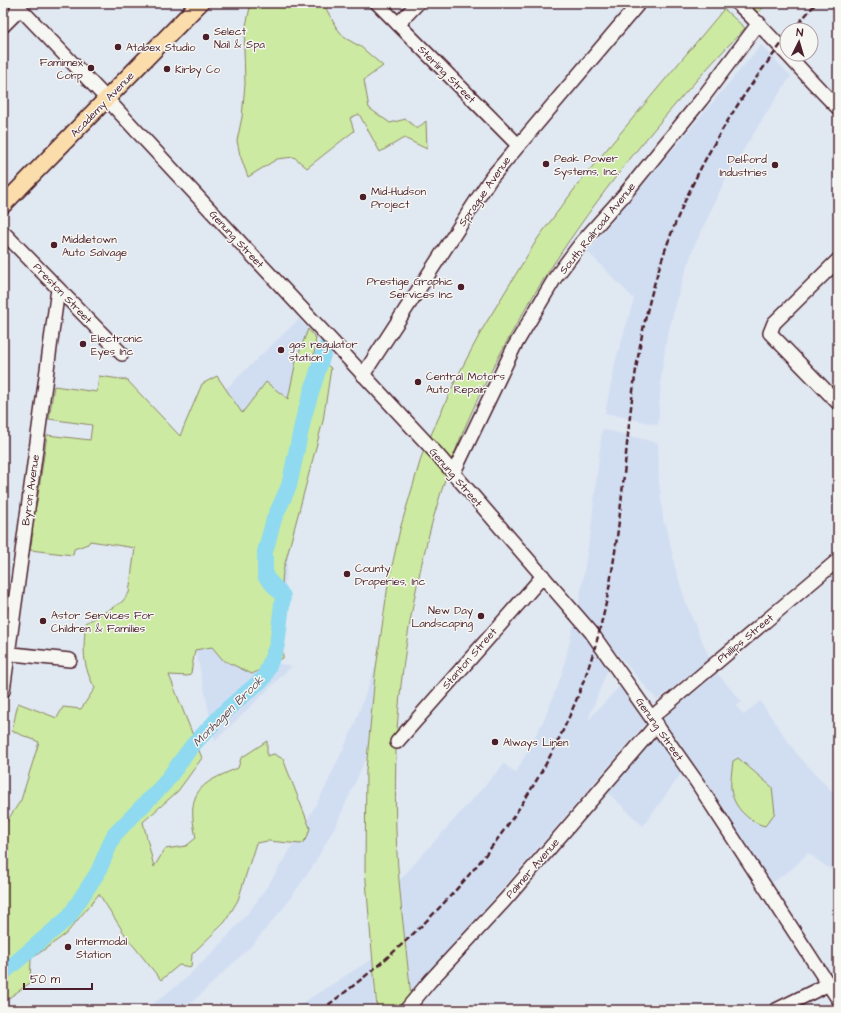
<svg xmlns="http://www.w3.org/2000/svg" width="841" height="1013" viewBox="0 0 841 1013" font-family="'Architects Daughter',sans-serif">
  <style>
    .built { fill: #d1def2 }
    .green { fill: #cceaa1; stroke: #8b8466 }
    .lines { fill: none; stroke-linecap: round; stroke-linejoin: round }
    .river { stroke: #8fdaf0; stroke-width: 16 }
    .minor-casing { stroke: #4a1f2b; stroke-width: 16 }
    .major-casing { stroke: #4a1f2b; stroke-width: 19 }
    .minor { stroke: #f6f6f2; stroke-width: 13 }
    .major { stroke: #faddab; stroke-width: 16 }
    .rail { stroke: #4a1f2b; stroke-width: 2.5; stroke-dasharray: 6 3; stroke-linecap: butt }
    .poi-dot { fill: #4a1f2b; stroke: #f6f6f2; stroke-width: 1.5 }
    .labels { text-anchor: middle; stroke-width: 3; stroke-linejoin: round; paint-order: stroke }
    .poi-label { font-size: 11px; fill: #4a1f2b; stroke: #f6f6f2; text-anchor: start }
    .street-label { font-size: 11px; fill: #4a1f2b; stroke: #f6f6f2 }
    .water-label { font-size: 12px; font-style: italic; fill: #5b4e5c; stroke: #f6f6f2 }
  </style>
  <rect width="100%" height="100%" fill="#e0e8f2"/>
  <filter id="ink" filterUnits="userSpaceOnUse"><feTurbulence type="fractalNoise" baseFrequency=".025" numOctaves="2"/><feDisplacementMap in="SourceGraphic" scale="8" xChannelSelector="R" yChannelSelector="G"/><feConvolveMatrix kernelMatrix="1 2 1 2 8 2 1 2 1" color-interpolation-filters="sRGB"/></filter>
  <g filter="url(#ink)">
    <g class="built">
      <path d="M761,45L791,76L765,115L726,178L694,247L680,288L666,341L661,379L658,425L605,413L616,359L634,299L587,251Z"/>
      <path d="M299,319L316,338L275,663L292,666L215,741L180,575L193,420Z"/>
      <path d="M602,429L658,443L659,482L664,525L666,523L675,567L687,606L710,659L657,700L615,651L588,720L620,686L647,722L411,994L399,881L504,764L516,773L546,715L562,674L579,602L591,529Z"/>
      <path d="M376,665L367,756L337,823L313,866L285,906L253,944L200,995L182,1010H145L184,980L220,945L252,908L268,885L298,837L325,788L353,728Z"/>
      <path d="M717,673L742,702L736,706L744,715L760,701L797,754L838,798V875L808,853L793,868L772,883L662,719Z"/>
      <path d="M656,735L682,773L643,826L607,792Z"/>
      <path d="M372,959L375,1010H291Z"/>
    </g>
    <g class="green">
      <path d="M251,3H323L336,27L345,38L361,47L383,66L364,80L369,108L390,123L406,119L417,129L426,121L427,149L404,138L380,152L359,114L350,118L354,131L307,168L294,157L277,159L248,177L240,155L237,141L242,117L245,84L244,48L245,30Z"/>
      <path d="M746,3H767L757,14Z"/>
      <path d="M724,9L745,28C633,145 530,276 465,427C425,520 400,648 396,750C395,793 395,837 399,880C402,924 409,967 412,1010H377L365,869L366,770L375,675L388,585L400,529L422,455L456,379L483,328L538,238L582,179Z"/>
      <path d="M308,329L316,338L312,371L321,361L331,368L323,421L283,571L280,606L283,658L252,674L223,660L212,647L195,650L191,673L188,676L169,675L202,758L178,791L143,822L154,867L165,849L186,846L196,838C186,792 198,784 238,768L241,758L267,741V756L274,754L283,759L310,828L307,838L301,844L268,841L256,843L238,900L225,922L192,954L191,967L179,965L161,980L128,939L99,894L66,934L31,959L30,983L3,1002V827L21,800L39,742L12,731L18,703L57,718L63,707L81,709L95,688C82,666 83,648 86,623L122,602L129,593L135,548L90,541L88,544L74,549L73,555L30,550L33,533L28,531L37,502L47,435L90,440L92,425L49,419L54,386L97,392L99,376L127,380L180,436L202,384L217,376L242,413L266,382L288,399L296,361Z"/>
      <path d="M738,758L772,787L775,813L765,826C749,822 733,807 731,789C730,781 732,770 733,761Z"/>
    </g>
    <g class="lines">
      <path class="river" d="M3,973L68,918L98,872L114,835L164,784L192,746L227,709L264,678L277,645L283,596L265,576V552L274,519L289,486L304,416L325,348"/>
      <g class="minor-casing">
        <g id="minor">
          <path d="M15,3L107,99L436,453L591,632L696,781L838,999"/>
          <path d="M377,3L518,145"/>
          <path d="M737,3C773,36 803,74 838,108"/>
          <path d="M398,24L418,3"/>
          <path d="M3,26L20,9"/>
          <path d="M3,232L122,354"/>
          <path d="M838,260L774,323L770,333L838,403"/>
          <path d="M363,375L491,178L639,3"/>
          <path d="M453,474L514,347L555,278L582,242L624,195L701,100L759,23"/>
          <path d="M3,653L70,660"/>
          <path d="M3,691L58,289"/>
          <path d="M652,717L838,560"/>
          <path d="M397,742L543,576"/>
          <path d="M406,1010L430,981L505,900L657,724"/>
          <path d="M776,1010L829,984"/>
        </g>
      </g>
      <g class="major-casing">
        <path id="major" d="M3,205L200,3"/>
      </g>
      <use href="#minor" class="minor"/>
      <use href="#major" class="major"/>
      <g class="rail">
        <path d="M793,30L816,3"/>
        <path d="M321,1010C449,918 553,794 597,640C626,537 622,429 644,325C667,217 719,122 787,37"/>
      </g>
    </g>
  </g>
  <g class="poi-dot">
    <circle cx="206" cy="37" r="4"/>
    <circle cx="118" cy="47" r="4"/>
    <circle cx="91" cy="68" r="4"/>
    <circle cx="167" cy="69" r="4"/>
    <circle cx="546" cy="164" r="4"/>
    <circle cx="775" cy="165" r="4"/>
    <circle cx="363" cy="197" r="4"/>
    <circle cx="54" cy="245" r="4"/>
    <circle cx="461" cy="287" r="4"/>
    <circle cx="83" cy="344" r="4"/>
    <circle cx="281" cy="350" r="4"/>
    <circle cx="418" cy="382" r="4"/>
    <circle cx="347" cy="574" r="4"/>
    <circle cx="481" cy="616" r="4"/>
    <circle cx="43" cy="621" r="4"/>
    <circle cx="495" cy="742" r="4"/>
    <circle cx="68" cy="947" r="4"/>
  </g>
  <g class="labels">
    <g class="poi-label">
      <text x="214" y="35">Select<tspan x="214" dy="13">Nail &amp; Spa</tspan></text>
      <text x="126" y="51">Atabex Studio</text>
      <text x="83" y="66" text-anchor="end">Famimex<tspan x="83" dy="13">Corp</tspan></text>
      <text x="175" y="73">Kirby Co</text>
      <text x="554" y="162">Peak Power<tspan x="554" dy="13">Systems, Inc.</tspan></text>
      <text x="767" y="163" text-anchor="end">Delford<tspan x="767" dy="13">Industries</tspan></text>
      <text x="371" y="195">Mid-Hudson<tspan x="371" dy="13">Project</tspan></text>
      <text x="62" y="243">Middletown<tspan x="62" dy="13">Auto Salvage</tspan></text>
      <text x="453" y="285" text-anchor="end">Prestige Graphic<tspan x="453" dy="13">Services Inc</tspan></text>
      <text x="91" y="342">Electronic<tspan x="91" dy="13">Eyes Inc</tspan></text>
      <text x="289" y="348">gas regulator<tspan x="289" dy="13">station</tspan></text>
      <text x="426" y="380">Central Motors<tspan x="426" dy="13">Auto Repair</tspan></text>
      <text x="355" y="572">County<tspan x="355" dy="13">Draperies, Inc</tspan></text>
      <text x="473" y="614" text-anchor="end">New Day<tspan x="473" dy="13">Landscaping</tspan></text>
      <text x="51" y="619">Astor Services For<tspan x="51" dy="13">Children &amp; Families</tspan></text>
      <text x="503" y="746">Always Linen</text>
      <text x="76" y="945">Intermodal<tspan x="76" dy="13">Station</tspan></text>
    </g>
    <g class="street-label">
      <text transform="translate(447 74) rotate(45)" y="4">Sterling Street</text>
      <text transform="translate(102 104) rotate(-46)" y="4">Academy Avenue</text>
      <text transform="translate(484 191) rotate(-55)" y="4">Sprague Avenue</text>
      <text transform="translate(597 228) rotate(-51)" y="4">South Railroad Avenue</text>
      <text transform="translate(237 239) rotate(47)" y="4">Genung Street</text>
      <text transform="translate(63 293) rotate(46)" y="4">Preston Street</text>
      <text transform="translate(456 477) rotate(49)" y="4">Genung Street</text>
      <text transform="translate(30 490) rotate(-82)" y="4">Byron Avenue</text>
      <text transform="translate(745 638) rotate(-40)" y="4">Phillips Street</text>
      <text transform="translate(469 658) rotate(-49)" y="4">Stanton Street</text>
      <text transform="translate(660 729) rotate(55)" y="4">Genung Street</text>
      <text transform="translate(532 868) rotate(-49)" y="4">Palmer Avenue</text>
    </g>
    <g class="water-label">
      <text transform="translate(228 711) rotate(-45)" y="4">Monhagen Brook</text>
    </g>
  </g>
  <rect width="841" height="1013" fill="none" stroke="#f6f6f2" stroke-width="16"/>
  <rect x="8" y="8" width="825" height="997" fill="none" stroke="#4a1f2b" stroke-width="1.5" filter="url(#ink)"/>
  <g transform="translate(799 42) rotate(5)"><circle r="19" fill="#f6f6f2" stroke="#b1a0a2"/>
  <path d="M0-3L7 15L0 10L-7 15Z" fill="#4a1f2b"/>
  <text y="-6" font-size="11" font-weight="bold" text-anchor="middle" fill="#4a1f2b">N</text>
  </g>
  <path d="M24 983v6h68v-6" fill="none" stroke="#4a1f2b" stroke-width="2"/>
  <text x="30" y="983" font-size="12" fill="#4a1f2b" stroke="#f6f6f2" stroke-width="3" paint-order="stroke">50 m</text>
</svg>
